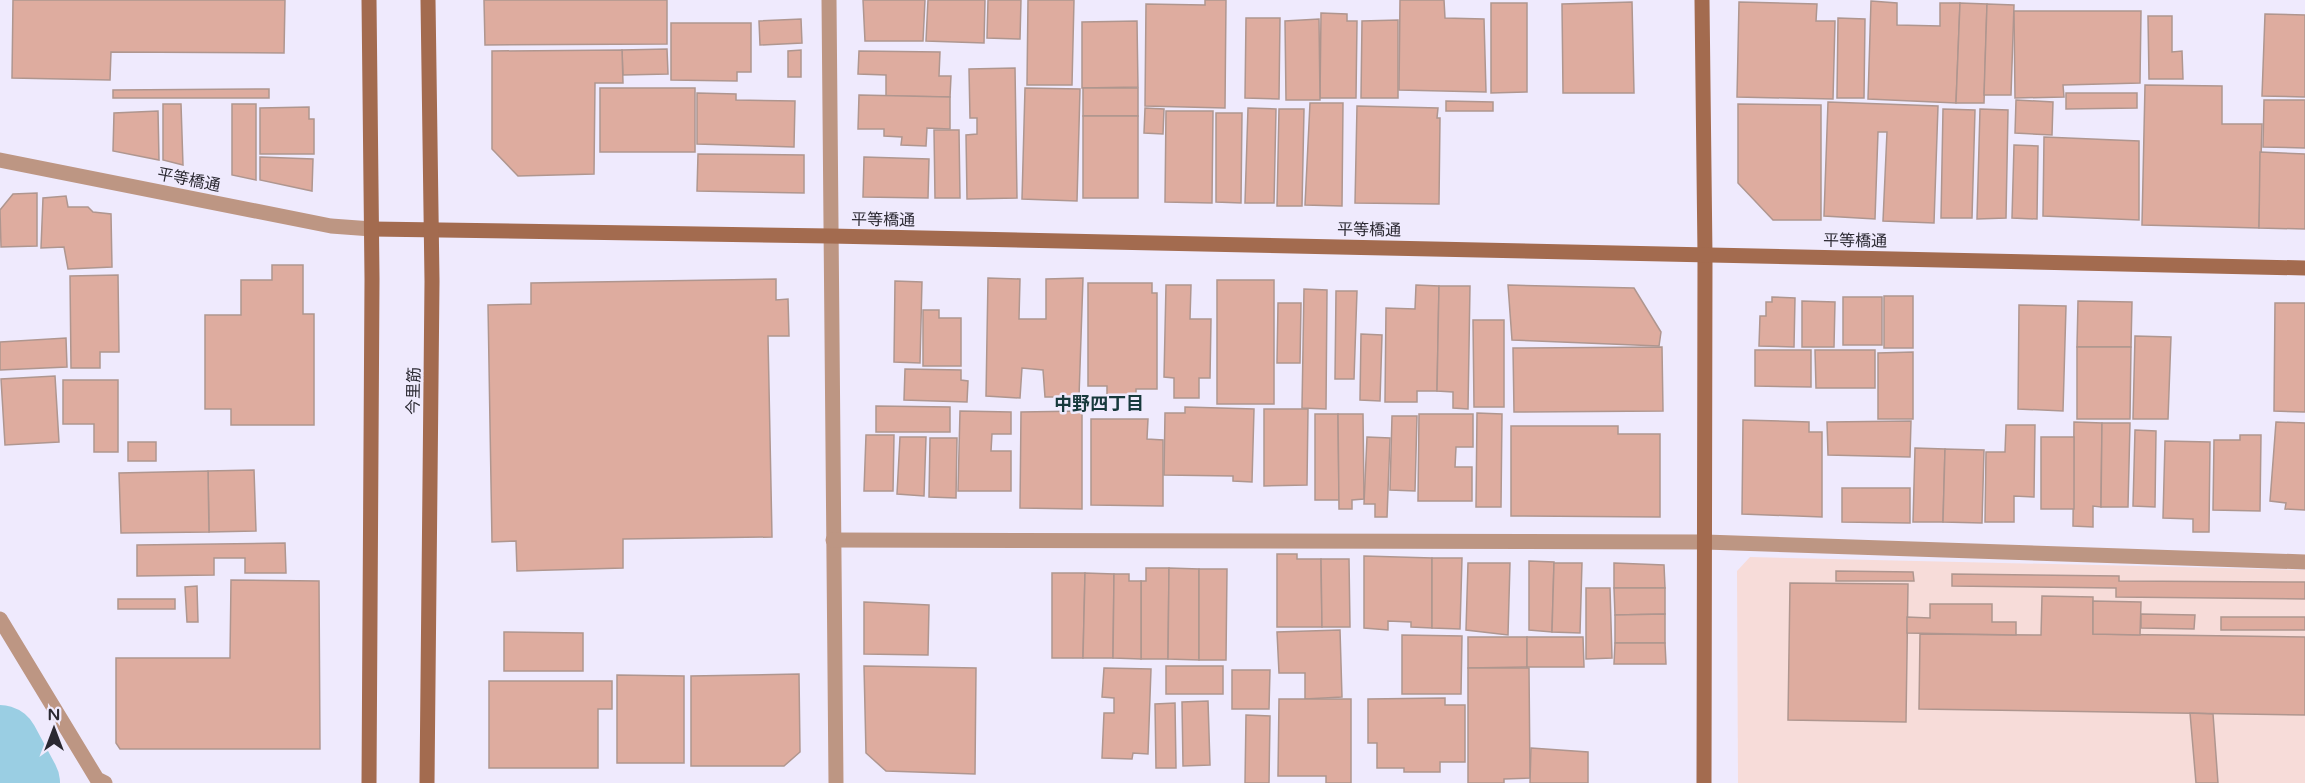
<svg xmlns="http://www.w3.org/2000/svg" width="2305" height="783" viewBox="0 0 2305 783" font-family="'Varela Round','Noto Sans JP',sans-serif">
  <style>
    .education { fill: #f7dcd9 }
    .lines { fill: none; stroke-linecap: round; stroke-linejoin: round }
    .river { stroke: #9acee3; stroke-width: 78 }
    .building { fill: #deac9f; stroke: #af968f; stroke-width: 1.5 }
    .street { stroke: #bd9683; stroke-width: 15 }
    .secondary { stroke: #a36b4f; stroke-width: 15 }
    .labels { text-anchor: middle; stroke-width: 5; stroke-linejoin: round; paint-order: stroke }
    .street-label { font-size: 16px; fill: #2b2932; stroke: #efeafd }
    .neighbourhood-label { font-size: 18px; font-weight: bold; fill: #17393c; stroke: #efeafd }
  </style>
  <rect width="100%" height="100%" fill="#efeafd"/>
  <path class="education" d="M1750,557L2305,570V783H1738L1737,571Z"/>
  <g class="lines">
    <path class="river" d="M0,744L21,783"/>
  </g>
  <g class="building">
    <path d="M13,0H285L284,53L111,52L110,80L12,78Z"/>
    <path d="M484,0H667V44L485,45Z"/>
    <path d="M863,0H925L923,41H865Z"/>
    <path d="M928,0H985L984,43L926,41Z"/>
    <path d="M988,0H1021L1020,39L987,38Z"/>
    <path d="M1028,0H1074L1072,85H1027Z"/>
    <path d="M1205,0H1226L1225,108L1145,106L1146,4L1205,5Z"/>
    <path d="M1400,0H1444L1445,18L1484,19L1486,92L1399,90Z"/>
    <path d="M1871,1L1897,3V25L1940,26V3H1960L1956,103L1868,99Z"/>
    <path d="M1632,2L1634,93H1563L1562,4Z"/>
    <path d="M1739,2L1817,4L1816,21H1835L1833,99L1737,97Z"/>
    <path d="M1491,3H1527V92L1491,93Z"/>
    <path d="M1960,3L1987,4L1984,103H1956Z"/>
    <path d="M1987,4L2014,5L2011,95H1984Z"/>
    <path d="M2014,11H2141L2140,83L2063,85L2064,97L2015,98Z"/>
    <path d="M1321,13L1347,14V21H1357L1356,98H1320Z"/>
    <path d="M2265,14L2305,15V97L2262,96Z"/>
    <path d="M2148,16H2172V52L2182,51L2183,79H2149Z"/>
    <path d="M1246,18H1280L1279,99L1245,98Z"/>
    <path d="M1838,18L1865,19L1864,98H1837Z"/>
    <path d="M801,19L802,43L760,45L759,21Z"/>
    <path d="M1319,19L1320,100H1286L1285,21Z"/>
    <path d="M1398,20V98H1361L1362,21Z"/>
    <path d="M1137,21L1138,87L1082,88V22Z"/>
    <path d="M671,23H751V72H737V81L671,80Z"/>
    <path d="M667,49L668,74L623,75L622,50Z"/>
    <path d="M622,50L623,83H595L594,174L518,176L492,149V51Z"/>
    <path d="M801,50V77H788V51Z"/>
    <path d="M859,51L940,52L939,76H951L950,97L886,96V75L858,74Z"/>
    <path d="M1015,68L1017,198L967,199L966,135L977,134V118H970L969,69Z"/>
    <path d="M2145,85L2222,86V124H2262L2259,228L2142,225Z"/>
    <rect x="600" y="88" width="95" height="64"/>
    <path d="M1025,88L1080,89L1077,201L1022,199Z"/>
    <rect x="1083" y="88" width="55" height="28"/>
    <path d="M269,89V98H113V90Z"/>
    <path d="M697,93L736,94V100L795,101L794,147L697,144Z"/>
    <path d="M2066,93H2137V108L2066,109Z"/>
    <path d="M859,95L950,97V129L927,128L926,146L901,145L902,137L884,136V129H858Z"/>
    <path d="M2016,100L2053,102L2052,135L2015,133Z"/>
    <path d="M2264,100H2305V148L2263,147Z"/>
    <path d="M1446,101L1493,102V111H1446Z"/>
    <path d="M1828,102L1938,106L1934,223L1883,221L1887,132H1878L1875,219L1824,216Z"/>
    <path d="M1310,103H1343L1342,206L1305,205Z"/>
    <path d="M163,104H181L183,165L163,160Z"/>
    <path d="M232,104H256V180L232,175Z"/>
    <path d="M1738,104L1821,105V220H1773L1738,183Z"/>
    <path d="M1357,106L1438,108L1437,118H1440L1439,204L1355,203Z"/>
    <path d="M309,107V119H314V154H260V108Z"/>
    <path d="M1145,108L1164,109L1163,134L1144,133Z"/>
    <path d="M1248,108L1276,109L1274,203H1245Z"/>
    <path d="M1279,109H1304L1302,206H1277Z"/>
    <path d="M1943,109L1975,110L1972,218H1941Z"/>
    <path d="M1980,109L2008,110L2006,218L1977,219Z"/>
    <path d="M158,111L159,160L113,151L114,113Z"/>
    <path d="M1166,111H1213L1212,203L1165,202Z"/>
    <path d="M1216,113H1242L1241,203L1216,202Z"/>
    <rect x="1083" y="116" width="55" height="82"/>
    <path d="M934,130H959L960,198H935Z"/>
    <path d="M2044,137L2139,141V220L2043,216Z"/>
    <path d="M2014,145L2038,146L2037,219L2012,218Z"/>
    <path d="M2260,152L2305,154V229L2259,228Z"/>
    <path d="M698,154L804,155V193L697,191Z"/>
    <path d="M260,157L313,159L312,191L260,180Z"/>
    <path d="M864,157L929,159L928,198L863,197Z"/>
    <path d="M37,193V246L1,247L0,210L13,194Z"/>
    <path d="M66,196L68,207H88L93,212L111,214L112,267L68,269L64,247L41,248L43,198Z"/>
    <path d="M272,265H303V314H314V425H231V409H205V315H241V280H272Z"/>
    <path d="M118,275L119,352H100V368H71L70,276Z"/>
    <path d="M988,278L1020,279L1019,319H1046V279L1083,278L1079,397H1045L1043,370L1022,368L1020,398L986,396Z"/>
    <path d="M776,279V300L788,299L789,336H768L772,537L623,539V568L517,571L516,541L492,542L488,305L531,304V283Z"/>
    <rect x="1217" y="280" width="57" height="124"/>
    <path d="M895,281L922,282L920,363L894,362Z"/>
    <path d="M1088,283H1152V293H1157V389H1136V398H1107V386H1088Z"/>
    <path d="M1166,285H1191L1190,319H1211L1210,378H1199V398H1174V378L1164,377Z"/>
    <path d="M1416,285L1439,286L1437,391H1417V402H1385L1386,308L1415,309Z"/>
    <path d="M1508,285L1634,288L1661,332L1659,346L1512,340Z"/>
    <path d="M1439,286H1470L1468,409L1453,408V392L1437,391Z"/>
    <path d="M1304,289L1327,290L1326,409L1302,408Z"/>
    <path d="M1336,291H1357L1354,379H1335Z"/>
    <rect x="1884" y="296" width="29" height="52"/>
    <path d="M1772,297L1795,298L1794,347L1759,346L1760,316H1766V302H1772Z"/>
    <rect x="1843" y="297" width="39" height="48"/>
    <path d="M1802,301L1835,302L1834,347H1802Z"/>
    <path d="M2078,301L2132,302L2131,347H2077Z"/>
    <path d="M1278,303H1301L1300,363H1277Z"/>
    <path d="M2275,303H2305V412L2274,411Z"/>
    <path d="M2019,305L2066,306L2063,411L2018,409Z"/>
    <path d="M923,310H939V318H961V366H923Z"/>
    <path d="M1473,320H1504V407H1474Z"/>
    <path d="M1361,334L1382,335L1380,401L1360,400Z"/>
    <path d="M2135,336L2171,337L2168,419H2133Z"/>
    <path d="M66,338L67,367L0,370V342Z"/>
    <path d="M1662,347L1663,411L1514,412L1513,348Z"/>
    <path d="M2077,347H2131L2130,419H2077Z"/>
    <path d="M1755,350H1811V387L1755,386Z"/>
    <path d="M1815,350H1875V388H1816Z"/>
    <path d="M1913,352V419H1878V353Z"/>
    <path d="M905,369L961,370V380L968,381L967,402L904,400Z"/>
    <path d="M55,376L59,442L5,445L1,379Z"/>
    <path d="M63,380H118V452H94V424H63Z"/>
    <path d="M876,406L950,407V432H876Z"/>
    <path d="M1185,407L1254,409L1252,482L1233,481V476L1164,475L1165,413H1185Z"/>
    <path d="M1264,409H1308L1307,485L1264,486Z"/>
    <path d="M960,411L1011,412V434H992L991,451H1011V491H958Z"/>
    <path d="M1082,411V509L1020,508L1021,412Z"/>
    <path d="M1477,413L1502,414L1501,507H1476Z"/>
    <path d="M1315,414H1338L1339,500H1315Z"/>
    <path d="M1338,414H1363L1364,499L1352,500V509H1339Z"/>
    <path d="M1419,414H1473V447H1456L1455,467H1472V501H1418Z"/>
    <path d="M1392,416H1417L1415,491L1390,490Z"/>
    <path d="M1091,419H1148L1147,439L1163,440V506L1091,505Z"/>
    <path d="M1743,420L1809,422V432H1822V517L1742,514Z"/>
    <path d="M1911,421L1910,457L1828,455L1827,422Z"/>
    <path d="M2074,422L2102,423L2101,507L2093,506V527L2073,526Z"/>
    <path d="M2276,422L2305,423V510L2285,509L2286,503L2270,501Z"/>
    <path d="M2102,423H2130L2128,507H2101Z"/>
    <path d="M2006,425H2035L2034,497L2014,496V522H1985L1986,452H2005Z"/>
    <path d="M1511,426H1618V434H1660V517L1511,516Z"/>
    <path d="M2135,430L2156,431L2155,507L2133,506Z"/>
    <path d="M866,435H894L893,491H864Z"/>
    <path d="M2240,435H2261L2260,511L2213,510L2214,440H2240Z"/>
    <path d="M900,437H926L924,496L897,494Z"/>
    <path d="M1367,437L1390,438L1387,517H1375V504H1364Z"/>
    <rect x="2041" y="437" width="33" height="72"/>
    <path d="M930,438H957L956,498L929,497Z"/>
    <path d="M2165,441L2210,442L2209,532H2193V519L2163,518Z"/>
    <rect x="128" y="442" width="28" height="19"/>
    <path d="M1915,448L1945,449L1943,522H1913Z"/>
    <path d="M1945,449L1984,450L1982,523L1943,522Z"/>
    <path d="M254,470L256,531L209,532L208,471Z"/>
    <path d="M208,471L209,532L121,533L119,473Z"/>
    <path d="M1842,488H1910V523L1842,522Z"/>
    <path d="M285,543L286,573H245V558H214V575L137,576V545Z"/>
    <path d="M1277,554H1297V559H1321L1322,627H1277Z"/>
    <path d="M1364,556L1432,558V628L1411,627V622L1388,621V630L1364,628Z"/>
    <path d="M1432,558H1462L1460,629L1432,628Z"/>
    <path d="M1321,559H1349L1350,627H1322Z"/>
    <path d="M1529,561L1554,562L1552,632L1529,630Z"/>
    <path d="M1468,563H1510L1508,635L1466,630Z"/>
    <path d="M1554,563H1582L1580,633L1552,632Z"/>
    <path d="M1614,563L1664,565L1665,588H1614Z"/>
    <path d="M1146,568H1169L1168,659H1141V581H1146Z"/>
    <path d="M1169,568L1199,569V660L1168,659Z"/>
    <path d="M1199,569H1227L1226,660H1199Z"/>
    <path d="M1836,571L1913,572L1914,581H1836Z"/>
    <path d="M1052,573H1085L1083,658H1052Z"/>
    <path d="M1085,573L1114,574L1113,658H1083Z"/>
    <path d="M1114,574H1129V581H1141V659L1113,658Z"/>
    <path d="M1952,574L2119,576V581L2305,582V599L2116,597V588L1952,586Z"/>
    <path d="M231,580L319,581L320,749H120L116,743V658H230Z"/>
    <path d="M1790,583L1908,584L1906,722L1788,720Z"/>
    <path d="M197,586L198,622H187L185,587Z"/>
    <path d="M1586,588H1610L1612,658L1586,659Z"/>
    <path d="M1614,588H1665V614L1615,615Z"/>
    <path d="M2042,596L2093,597V634L2305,637V715L1919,709L1920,634L2041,635Z"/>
    <rect x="118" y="599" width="57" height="10"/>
    <path d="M2093,601L2141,602L2140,635L2093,634Z"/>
    <path d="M864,602L929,605L928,655L864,654Z"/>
    <path d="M1930,604H1992V622H2016V635L1907,633V617L1930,618Z"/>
    <path d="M1665,614V643H1615V615Z"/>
    <path d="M2141,614L2195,615L2194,629L2141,628Z"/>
    <rect x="2221" y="617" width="84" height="13"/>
    <path d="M1340,630L1342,697L1305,699V673H1279L1277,632Z"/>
    <path d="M504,632L583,633V671H504Z"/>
    <path d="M1402,635L1462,636L1461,694H1402Z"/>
    <path d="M1468,637H1527V667L1468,668Z"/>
    <path d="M1527,637H1583L1584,667H1527Z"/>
    <path d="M1615,643H1665L1666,664H1614Z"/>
    <path d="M864,666L976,668L975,774L886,771L866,753Z"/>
    <rect x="1166" y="666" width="57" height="28"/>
    <path d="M1104,668L1151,669L1148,754L1133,753L1132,759L1102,758L1104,713H1114V698L1102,697Z"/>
    <path d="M1468,668H1529L1530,778L1504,779V783H1468Z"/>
    <path d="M1232,670H1270L1269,709H1232Z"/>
    <path d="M799,674L800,752L784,766H691V676Z"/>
    <path d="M617,675L684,676V763H617Z"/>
    <path d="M489,681H612V709H598V768H489Z"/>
    <path d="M1445,698V705H1465V762H1440V772H1404V768H1377V743H1368V699Z"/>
    <path d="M1279,699H1351V783H1326V776H1278Z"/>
    <path d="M1208,701L1210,765L1183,766L1182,702Z"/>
    <path d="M1175,703L1176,768H1156L1155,704Z"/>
    <path d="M2190,713L2213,714L2218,783H2196Z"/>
    <path d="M1246,715L1270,716L1269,783H1245Z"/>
    <path d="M1531,748L1588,752V783H1530Z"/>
  </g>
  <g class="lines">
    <g class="street">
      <path d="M829,0L836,783"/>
      <path d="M0,160L331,226L372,229"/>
      <path d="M833,540L1705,542L2305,562"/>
      <path d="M0,619L97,779L105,783"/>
    </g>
    <g class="secondary">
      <path d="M1702,0L1705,255L1704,783"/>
      <path d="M372,229L830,236L2305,268"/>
      <path d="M369,783L372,279L369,0"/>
      <path d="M427,783L432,281L428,0"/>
    </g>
  </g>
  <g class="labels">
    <g class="street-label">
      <text transform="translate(189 179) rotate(11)" y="6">平等橋通</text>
      <text transform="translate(883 219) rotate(1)" y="6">平等橋通</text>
      <text transform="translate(1369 229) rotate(1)" y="6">平等橋通</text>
      <text transform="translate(1855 240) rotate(1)" y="6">平等橋通</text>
      <text transform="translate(413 391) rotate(-89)" y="6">今里筋</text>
    </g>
    <g class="neighbourhood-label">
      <text x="1099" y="410">中野四丁目</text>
    </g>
  </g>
  <g transform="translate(54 729)" stroke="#efeafd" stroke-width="4.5" paint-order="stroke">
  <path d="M0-4.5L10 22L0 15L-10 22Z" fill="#2b2932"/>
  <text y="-9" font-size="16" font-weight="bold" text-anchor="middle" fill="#2b2932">N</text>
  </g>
</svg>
